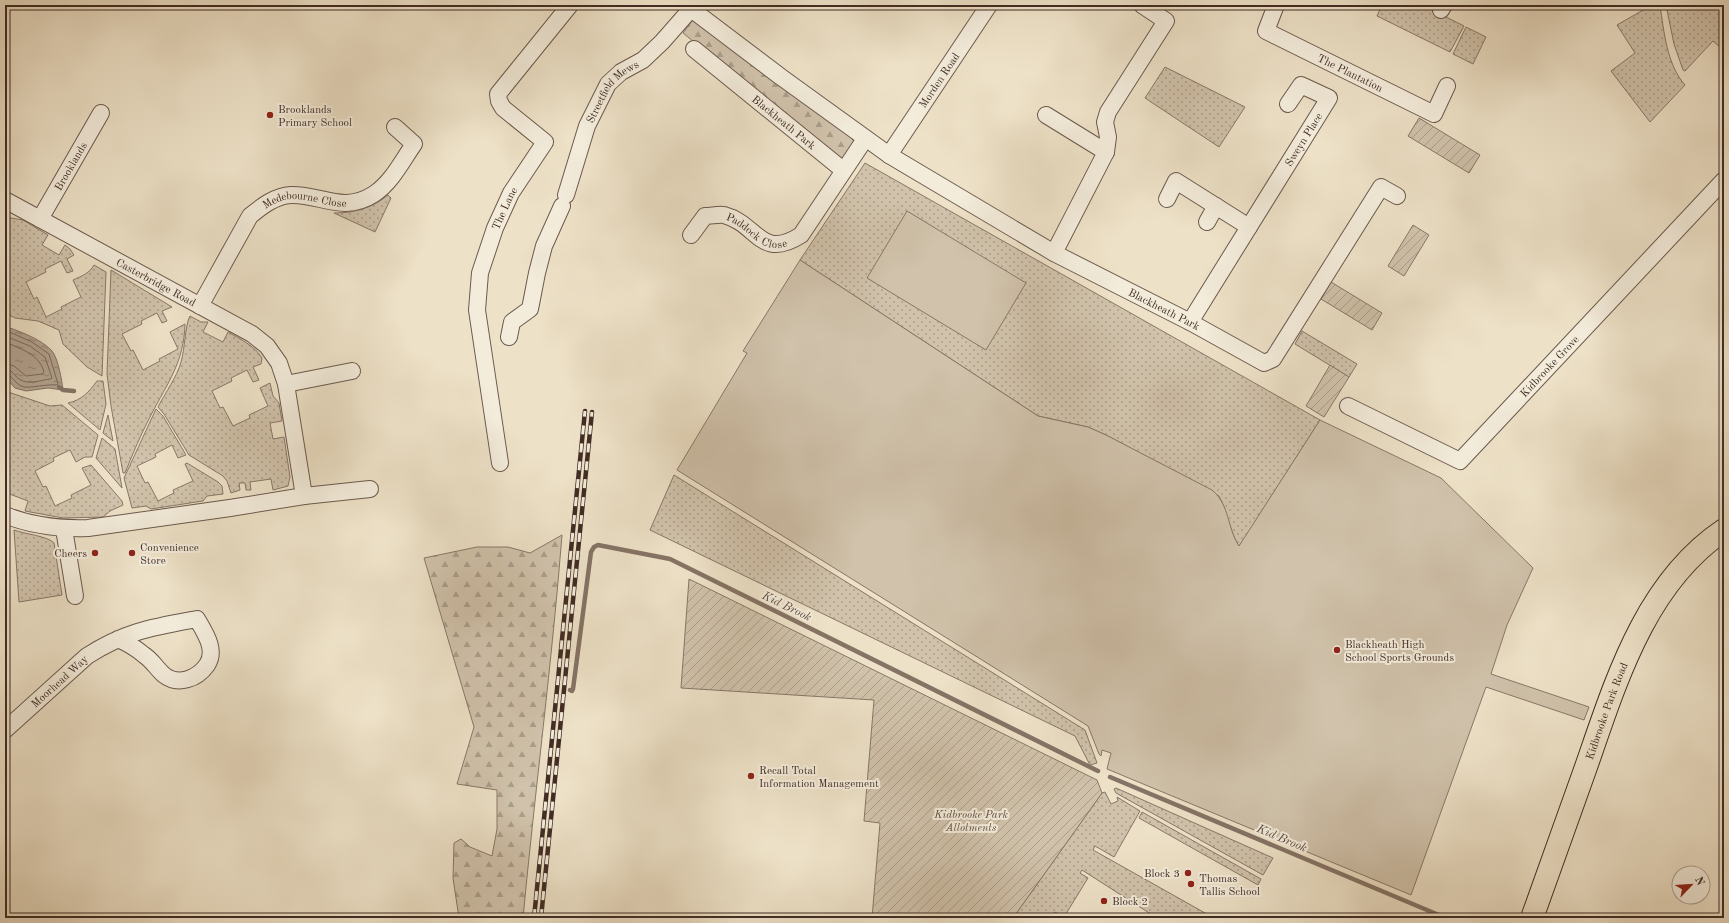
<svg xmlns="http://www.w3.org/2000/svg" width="1729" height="923" viewBox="0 0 1729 923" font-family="'Old Standard TT',serif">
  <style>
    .grass { fill: url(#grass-dots); stroke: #887768 }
    .forest { fill: url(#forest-firs); stroke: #887768 }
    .park { fill: #d0c2ab; stroke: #887768 }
    .garden { fill: url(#garden-furrows); stroke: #887768 }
    .water { fill: url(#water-ripples); stroke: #857365 }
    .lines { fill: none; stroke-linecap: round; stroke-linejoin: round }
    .shore { stroke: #7a685a; stroke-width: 1 }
    .stream { stroke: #857365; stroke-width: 4.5 }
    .minor-casing { stroke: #6c594d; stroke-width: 18 }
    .primary-casing { stroke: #412c24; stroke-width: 24 }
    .minor { stroke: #f3ecdb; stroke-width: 16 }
    .primary { stroke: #ede1c7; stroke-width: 22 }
    .rail-casing { stroke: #412c24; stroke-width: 4.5 }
    .rail { stroke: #f3ecdb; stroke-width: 3; stroke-dasharray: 9; stroke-linecap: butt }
    .poi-dot { fill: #8f2418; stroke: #f3ecdb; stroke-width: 1.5 }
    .labels { text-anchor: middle; stroke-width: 4; stroke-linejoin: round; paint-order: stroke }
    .street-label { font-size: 11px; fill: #412c24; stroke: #f3ecdb }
    .poi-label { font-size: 11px; fill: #412c24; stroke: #f3ecdb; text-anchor: start }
    .park-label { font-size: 11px; font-style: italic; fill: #5e4a3f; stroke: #f3ecdb }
    .water-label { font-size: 12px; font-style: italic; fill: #5e4a3f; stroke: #f3ecdb }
  </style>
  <defs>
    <pattern id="grass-dots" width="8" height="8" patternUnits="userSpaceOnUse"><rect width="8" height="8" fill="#d0c2ab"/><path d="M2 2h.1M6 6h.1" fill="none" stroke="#aa9e8b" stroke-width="1.8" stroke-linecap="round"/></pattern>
    <pattern id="forest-firs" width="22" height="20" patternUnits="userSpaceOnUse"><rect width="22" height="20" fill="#d0c2ab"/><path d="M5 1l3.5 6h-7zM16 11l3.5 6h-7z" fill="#aa9e8b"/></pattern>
    <pattern id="garden-furrows" width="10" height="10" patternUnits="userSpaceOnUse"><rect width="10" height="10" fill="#d0c2ab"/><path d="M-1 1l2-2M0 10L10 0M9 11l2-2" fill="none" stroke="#aa9e8b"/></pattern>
    <pattern id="water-ripples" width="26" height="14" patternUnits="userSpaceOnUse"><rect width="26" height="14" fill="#b3a390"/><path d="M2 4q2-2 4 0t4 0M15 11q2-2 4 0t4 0" fill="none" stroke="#938575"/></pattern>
  </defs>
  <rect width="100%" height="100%" fill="#ede1c7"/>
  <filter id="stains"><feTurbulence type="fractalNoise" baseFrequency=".005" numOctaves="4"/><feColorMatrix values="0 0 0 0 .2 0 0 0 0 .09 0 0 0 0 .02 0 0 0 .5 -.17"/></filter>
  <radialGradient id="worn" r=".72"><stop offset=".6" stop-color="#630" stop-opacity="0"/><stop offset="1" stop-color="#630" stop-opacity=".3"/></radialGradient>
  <g class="grass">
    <path d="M1382,5H1422L1464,26L1450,52L1377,16Z"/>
    <path d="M1652,5H1660C1664,32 1667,65 1685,85L1650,122L1611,71L1635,53L1617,25Z"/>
    <path d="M1666,5H1724V45L1721,48L1713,41L1685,71L1683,70L1674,44Z"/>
    <path d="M1466,27L1486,37L1473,64L1453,54Z"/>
    <path d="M1165,67L1245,107L1219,147L1145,98Z"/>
    <path d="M865,163L1320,420L1239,547C1230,531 1227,512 1219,496L1106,435L1088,427L1038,416L800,260Z"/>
    <path d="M388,195L391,198L375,232L334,213C355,213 372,208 388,195Z"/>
    <path d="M5,217L23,220L48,235L42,245L59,255L65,245L70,249L74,255L67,259L73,271L67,273L61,261L45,269L46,272L26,282L34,299L37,297L46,317L62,309L61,307L81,297L73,280C82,276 90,273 94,265L106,272L102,376L87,367L63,344L59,330L38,321L15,318L5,313Z"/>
    <path d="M111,270L172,307L162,311L167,321L162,323L157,313L141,321L142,324L122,334L131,351L133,350L143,370L160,361L159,359L178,349L170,332L185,324C184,362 168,382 151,415C141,434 133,453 125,473H123L111,406L107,374Z"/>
    <path d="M190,316L201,322H208L203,332L223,342L228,332C240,339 255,346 262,358L261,364L253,367L259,380L253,382L247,370L231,378L232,381L212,391L220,408L223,407L233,426L250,418L249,415L268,406L260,388L270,383L273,396L279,403L282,421L270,423L273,439L284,437L290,477L288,486L273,490L271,479L250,482L251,490H246L245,483H239L240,490L231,493L227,481L223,476L189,455L164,414L158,407C165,393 177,377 181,362C185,349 185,325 190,316Z"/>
    <path d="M1302,331L1357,364L1349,377L1295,344Z"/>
    <path d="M97,381H103L106,404L100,430L68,403C82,400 89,392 97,381Z"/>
    <path d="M5,391L50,406L62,405L98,435L92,457H85L76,462L70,450L53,458L54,461L35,471L43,487L46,486L55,506L72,498L71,495L91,485L82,468L91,465L122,501L123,505L110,511L103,517L63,518L25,511L28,501L7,493L5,498Z"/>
    <path d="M156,409L163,416L186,455L178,458L172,445L155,454L156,457L137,466L145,483L148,482L158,501L174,493L173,490L193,481L185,464L187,463L218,482L222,486L223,494L207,496L203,501L151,509L146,506L132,508L124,478Z"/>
    <path d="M108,415L113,441L103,433Z"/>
    <path d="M102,438L115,449L122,488L96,458Z"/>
    <path d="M674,475L1085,730L1097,763L1090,765L1075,736L650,530Z"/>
    <path d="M14,530C24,534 48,536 54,543L62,595L19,602Z"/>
    <path d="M1116,788L1273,858L1263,875L1116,793L1114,789Z"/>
    <path d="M1105,792L1111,804L1118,801L1117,797L1140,811L1114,857L1095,846L1093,850L1214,918H1157L1082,870L1080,873L1088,878L1064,917L1055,912L1053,915L1058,918H1013L1102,793Z"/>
    <path d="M1142,812L1261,879L1258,885L1139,818Z"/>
  </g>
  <g class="forest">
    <path d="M695,17L851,137L855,143L843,162L683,33Z"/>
    <path d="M562,535C552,663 535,790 523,918H459L453,878L454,843L461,839L470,847L492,856L497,829V790L457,784L474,727L424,558L477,547H508L530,553Z"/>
  </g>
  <g class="park">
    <path d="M907,211L1026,283L986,350L867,278Z"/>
    <path d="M800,260L1038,416L1088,427L1106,435L1212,490C1230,505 1227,528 1239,546L1320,420L1441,478L1533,568L1507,625L1491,674L1589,707L1584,720L1486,687L1411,895L1107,769L1111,753L1102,750L1101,756L1099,754L1088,726L677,470L747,353L743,351Z"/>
  </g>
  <g class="garden">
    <path d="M1419,118L1480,155L1469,173L1408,136Z"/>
    <path d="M1413,225L1429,235L1404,276L1388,266Z"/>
    <path d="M1331,282L1382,313L1372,330L1321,299Z"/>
    <path d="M1330,365L1349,377L1324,417L1306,406Z"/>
    <path d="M689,579L1097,780L1102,793L1013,918H872L880,823L864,821L874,700L681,688Z"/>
  </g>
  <path class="water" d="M5,326C20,332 40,338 52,351C58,358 62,381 63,390L48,388L26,391L15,388L5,377Z"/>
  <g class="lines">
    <g class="shore">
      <path d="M5,330L32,342L49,354L58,384L57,385C46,384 32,388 24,387C15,385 13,375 5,374"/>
      <path d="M5,336L30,346L45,357L52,378L50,379C42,380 28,385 21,380C14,377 14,370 5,369"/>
      <path d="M5,342C21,349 39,354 44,372L42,374L26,376L14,366L5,363"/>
    </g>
    <g class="stream">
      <path d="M59,387L63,390L74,391"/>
      <path d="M570,690L572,691L573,689L591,552L594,547L598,545L670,559L1098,771"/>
      <path d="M1110,777L1446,918"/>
    </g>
    <g class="minor-casing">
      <g id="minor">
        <path id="s1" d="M686,5L781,77L889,155L1054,253L1190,322L1264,363L1273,359L1381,187L1397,196"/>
        <path id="s2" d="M1276,5L1266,31L1434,114L1447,86"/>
        <path d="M1441,10L1444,5"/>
        <path id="s3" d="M694,49L843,170"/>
        <path d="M1046,115L1106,152"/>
        <path id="s4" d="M889,155L989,5"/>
        <path id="s5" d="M566,195L587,126L608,84L621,72L643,60L662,42L691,9"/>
        <path d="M1167,199L1176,181L1249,227"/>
        <path id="s6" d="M5,200L252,334L267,346L279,363L286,384L304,496L230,508L88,528C59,529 32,526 5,515"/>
        <path id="s7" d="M40,219L101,113"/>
        <path d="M1207,222L1216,206"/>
        <path id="s8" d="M691,235L705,216C711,216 719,214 724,215C758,224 760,261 801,235L865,139"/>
        <path d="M1054,253L1106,152L1108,137L1105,122L1108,112L1166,21L1142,5"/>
        <path id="s9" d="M200,306L250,216C262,206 275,196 291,195C321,194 343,214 374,194C392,182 402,161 414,144L395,127"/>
        <path id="s10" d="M1190,322L1329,98L1301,85L1288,104"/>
        <path d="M509,337L512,322L530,309L537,273L544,246L562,206"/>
        <path d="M286,384L352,371"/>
        <path id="s11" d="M1348,406L1460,461L1724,180"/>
        <path id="s12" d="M500,463L477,310L480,273L495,228L511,193L545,142L503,108L499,101L498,94L570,5"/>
        <path d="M304,496L370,489"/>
        <path d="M64,529L75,596"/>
        <path id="s13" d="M5,730L87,656C126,631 153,627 197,619C205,633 217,650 207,665C197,679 178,686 164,675C157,669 152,660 144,655C136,648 127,643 118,639"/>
      </g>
    </g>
    <g class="primary-casing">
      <g id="primary">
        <path id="s14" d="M1532,918C1550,868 1568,817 1586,767C1616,681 1645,583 1724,530"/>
      </g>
    </g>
    <use href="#minor" class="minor"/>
    <use href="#primary" class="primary"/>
    <g class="rail-casing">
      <g id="rail">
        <path d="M534,918L585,411"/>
        <path d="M541,918L592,412"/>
      </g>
    </g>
    <use href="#rail" class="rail"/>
  </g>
  <g class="poi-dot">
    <circle cx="270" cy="115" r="4"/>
    <circle cx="95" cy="553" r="4"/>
    <circle cx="132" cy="553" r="4"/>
    <circle cx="1337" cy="650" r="4"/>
    <circle cx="751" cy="776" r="4"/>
    <circle cx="1188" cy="873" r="4"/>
    <circle cx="1191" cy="884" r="4"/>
    <circle cx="1104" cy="901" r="4"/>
  </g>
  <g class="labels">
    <g class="street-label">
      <text dy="4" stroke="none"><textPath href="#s2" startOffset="122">The Plantation</textPath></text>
      <text dy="4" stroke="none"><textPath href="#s4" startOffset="90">Morden Road</textPath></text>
      <text dy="4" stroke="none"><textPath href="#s5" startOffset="116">Streetfield Mews</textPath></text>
      <text dy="4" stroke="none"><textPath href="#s3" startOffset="116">Blackheath Park</textPath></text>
      <text dy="4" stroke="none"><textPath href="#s10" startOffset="215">Sweyn Place</textPath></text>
      <text dy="4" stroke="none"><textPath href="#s7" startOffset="61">Brooklands</textPath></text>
      <text dy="4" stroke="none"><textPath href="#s9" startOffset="163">Medebourne Close</textPath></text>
      <text dy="4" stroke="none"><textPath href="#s12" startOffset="261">The Lane</textPath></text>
      <text dy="4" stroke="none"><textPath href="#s8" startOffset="80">Paddock Close</textPath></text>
      <text dy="4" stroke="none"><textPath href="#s6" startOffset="172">Casterbridge Road</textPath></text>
      <text dy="4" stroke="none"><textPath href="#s1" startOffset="568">Blackheath Park</textPath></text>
      <text dy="4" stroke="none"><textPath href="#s11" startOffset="255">Kidbrooke Grove</textPath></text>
      <text dy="4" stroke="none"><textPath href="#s13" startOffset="73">Moorhead Way</textPath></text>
      <text dy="4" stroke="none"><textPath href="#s14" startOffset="220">Kidbrooke Park Road</textPath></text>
    </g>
    <g class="poi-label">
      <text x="278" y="113">Brooklands<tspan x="278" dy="13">Primary School</tspan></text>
      <text x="140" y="551">Convenience<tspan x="140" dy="13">Store</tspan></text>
      <text x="87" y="557" text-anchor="end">Cheers</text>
      <text x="1345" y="648">Blackheath High<tspan x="1345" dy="13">School Sports Grounds</tspan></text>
      <text x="759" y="774">Recall Total<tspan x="759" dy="13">Information Management</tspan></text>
      <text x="1180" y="877" text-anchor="end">Block 3</text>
      <text x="1199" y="882">Thomas<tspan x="1199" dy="13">Tallis School</tspan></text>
      <text x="1112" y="905">Block 2</text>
    </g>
    <g class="park-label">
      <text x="971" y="818">Kidbrooke Park<tspan x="971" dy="13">Allotments</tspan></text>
    </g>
    <g class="water-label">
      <text transform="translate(787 606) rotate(26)" y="4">Kid Brook</text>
      <text transform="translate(1282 838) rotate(23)" y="4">Kid Brook</text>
    </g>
  </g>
  <rect width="1729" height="923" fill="none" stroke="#ede1c7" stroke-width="20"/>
  <rect x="6" y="6" width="1717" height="911" fill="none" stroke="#412c24" stroke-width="2"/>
  <rect x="10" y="10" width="1709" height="903" fill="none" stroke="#412c24"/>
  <g transform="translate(1691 885) rotate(65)"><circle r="19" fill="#f3ecdb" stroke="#ac9f92"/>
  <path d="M0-3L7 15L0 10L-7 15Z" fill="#8f2418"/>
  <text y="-6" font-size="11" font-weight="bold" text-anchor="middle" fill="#412c24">N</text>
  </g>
  <rect width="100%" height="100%" filter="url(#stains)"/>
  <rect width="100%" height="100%" fill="url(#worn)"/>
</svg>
